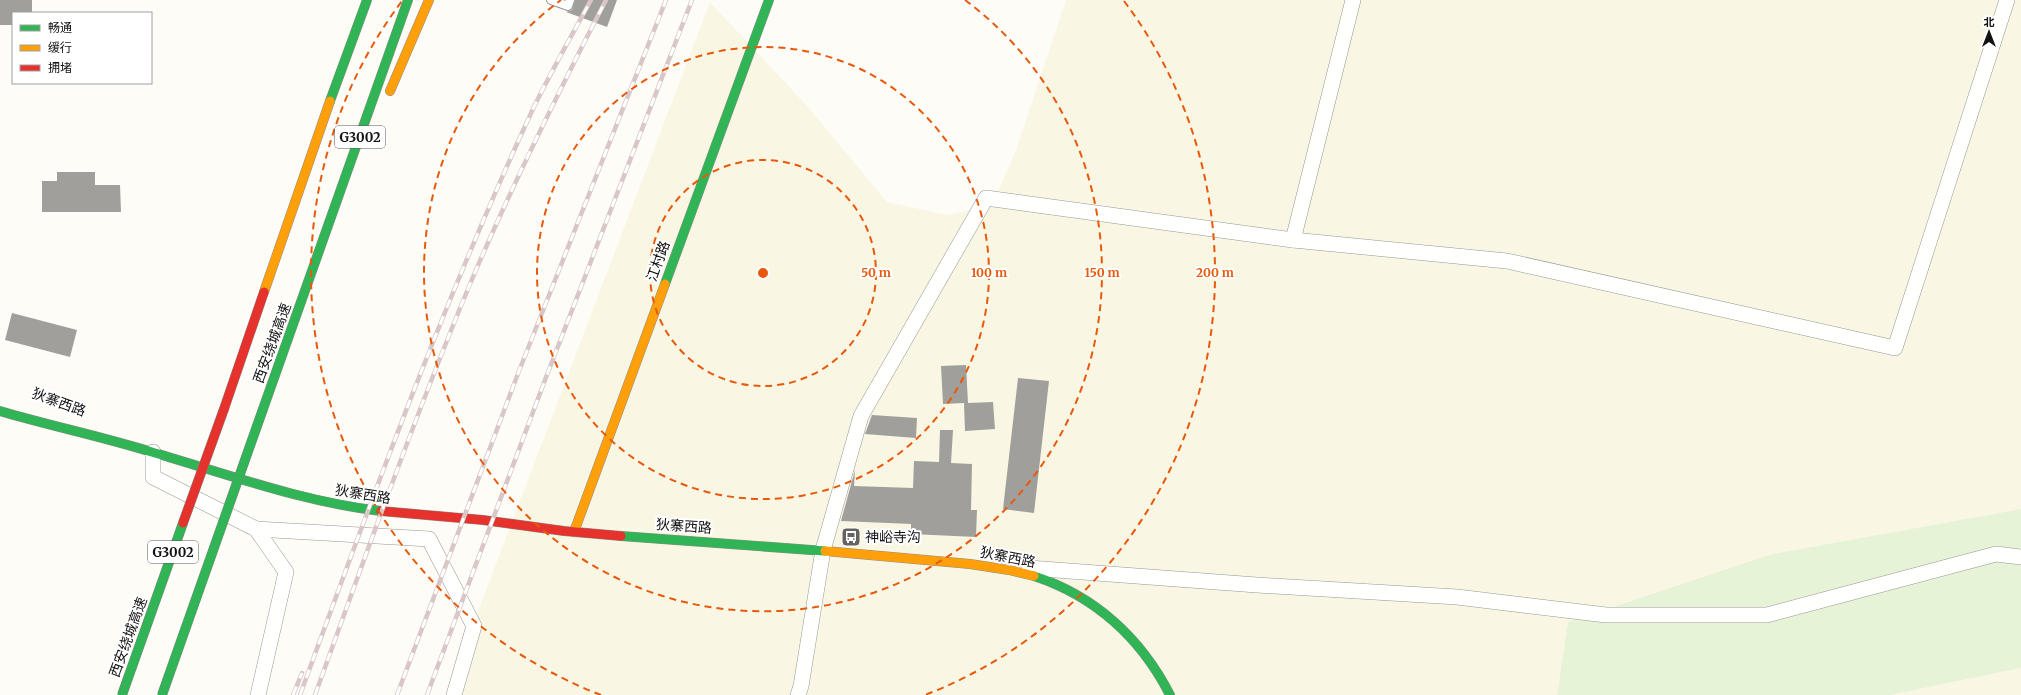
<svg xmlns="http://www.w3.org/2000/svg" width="2021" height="695" viewBox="0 0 2021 695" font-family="Merriweather,'Noto Sans SC',serif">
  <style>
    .farmland { fill: #f9f7e4 }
    .green { fill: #e7f3d7 }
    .building { fill: #a19f9c }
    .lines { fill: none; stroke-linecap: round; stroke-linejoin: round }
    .lane-casing { stroke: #979795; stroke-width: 10 }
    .street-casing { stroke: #979795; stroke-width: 16 }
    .fast-casing { stroke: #8e8d8b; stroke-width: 10 }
    .slow-casing { stroke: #8e8d8b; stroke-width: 10 }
    .jam-casing { stroke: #8e8d8b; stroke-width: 10 }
    .lane { stroke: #fffffe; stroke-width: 8 }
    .street { stroke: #fffffe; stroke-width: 15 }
    .fast { stroke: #30b455; stroke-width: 9 }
    .slow { stroke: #ff9f0a; stroke-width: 9 }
    .jam { stroke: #e5322d; stroke-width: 9 }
    .rail-casing { stroke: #d9c6c7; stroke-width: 4.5 }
    .rail { stroke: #fff; stroke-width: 3; stroke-dasharray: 9; stroke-linecap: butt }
    .fast-bridge-casing { stroke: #858482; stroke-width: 10; stroke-linecap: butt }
    .jam-bridge-casing { stroke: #858482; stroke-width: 10; stroke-linecap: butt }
    .fast-bridge { stroke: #30b455; stroke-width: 9 }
    .jam-bridge { stroke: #e5322d; stroke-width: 9 }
    .ring { fill: none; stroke: #e8590c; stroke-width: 2; stroke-dasharray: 7 5 }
    .labels { text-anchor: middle; stroke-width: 4; stroke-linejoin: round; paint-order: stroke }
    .shield { fill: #fff; stroke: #585858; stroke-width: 1 }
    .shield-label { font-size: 13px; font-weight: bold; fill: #111 }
    .street-label { font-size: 14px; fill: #111; stroke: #fff }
    .poi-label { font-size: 14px; fill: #111; stroke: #fff; text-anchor: start }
    .centre { fill: #e8590c; stroke: #fff; stroke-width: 2 }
    .ring-label { font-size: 12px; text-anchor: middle; font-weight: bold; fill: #e8590c; stroke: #fff; stroke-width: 4; stroke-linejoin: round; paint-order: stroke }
  </style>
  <rect width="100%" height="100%" fill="#fdfcf7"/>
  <g class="farmland">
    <path d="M1066,0H2021V509L1772,554L1568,622L1557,695H446L710,2L808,107L887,202L947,215L992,205L1016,150Z"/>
    <path d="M2021,668V695H1890Z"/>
  </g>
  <path class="green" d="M2021,509V668L1890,695H1557L1568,622L1772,554Z"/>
  <g class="building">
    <path d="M0,0H32V13H13V25H0Z"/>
    <path d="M575,0H617L607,27L566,12L572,10Z"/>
    <path d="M57,172H95V185H120L121,212H42V181H57Z"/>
    <path d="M12,313L77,330L70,357L5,340Z"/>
    <path d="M966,365L968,403L993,402L995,429L965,431L964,403L943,404L941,366Z"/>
    <path d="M1018,378L1049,381L1034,513L1003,509Z"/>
    <path d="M872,415L917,418L916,438L865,434Z"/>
    <path d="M940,430H953L951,463L972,464L971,510H977L976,537L911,534V524L841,521L855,470L854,486L913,488L914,461L939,462Z"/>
  </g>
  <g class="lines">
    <g class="lane-casing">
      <path id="lane" d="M551,0L568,6L570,0"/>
    </g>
    <g class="street-casing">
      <g id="street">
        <path d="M1293,240L1353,0"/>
        <path d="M153,452V477L256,529L286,572L258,695"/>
        <path d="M256,529L429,539L474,626L454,695"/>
        <path d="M1029,568L1257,585L1457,597L1606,615H1767L1996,554L2021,557"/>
        <path d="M798,695L801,686L823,550L861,416L986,198L1293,240L1507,261L1895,348L2007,0"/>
      </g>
    </g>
    <g class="fast-casing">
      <g id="fast">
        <path d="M330,101L367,0"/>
        <path d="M665,284L769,0"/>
        <path d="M263,409L408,0"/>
        <path d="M0,411C51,426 104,437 155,453C230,475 303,502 381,511"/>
        <path d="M621,536L825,551"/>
        <path d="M1034,576C1095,596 1141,638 1170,695"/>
      </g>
    </g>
    <g class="slow-casing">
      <g id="slow">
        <path d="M390,91L429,0"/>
        <path d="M264,292L330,101"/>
        <path d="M574,532L665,284"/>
        <path d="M825,551L970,564L1009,570L1034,576"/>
      </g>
    </g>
    <g class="jam-casing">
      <g id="jam">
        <path d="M224,409L264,292"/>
        <path d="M381,511L483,520L564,531L621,536"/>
      </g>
    </g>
    <use href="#lane" class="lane"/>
    <use href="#street" class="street"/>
    <use href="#fast" class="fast"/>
    <use href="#slow" class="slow"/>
    <use href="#jam" class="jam"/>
    <g class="rail-casing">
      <g id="rail">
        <path d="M293,695L302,673"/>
        <path d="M300,695C372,498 444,301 532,111C550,73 571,37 591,0"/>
        <path d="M315,695C365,557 414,419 470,284C511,187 558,93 606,0"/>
        <path d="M397,695L519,371L666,0"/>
        <path d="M427,695L545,380L692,0"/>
      </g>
    </g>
    <use href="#rail" class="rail"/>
    <g class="fast-bridge-casing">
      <g id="fast-bridge">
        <path d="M122,695L183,523"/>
        <path d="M162,695L263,409"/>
      </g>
    </g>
    <g class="jam-bridge-casing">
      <path id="jam-bridge" d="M183,523L224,409"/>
    </g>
    <use href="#fast-bridge" class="fast-bridge"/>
    <use href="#jam-bridge" class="jam-bridge"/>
  </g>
  <g class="ring">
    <circle cx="763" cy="273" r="113"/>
    <circle cx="763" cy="273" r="226"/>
    <path d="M965 0A339 339 0 1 1 561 0"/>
    <path d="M601 695A452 452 0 0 1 402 1M1124 1A452 452 0 0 1 925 695"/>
  </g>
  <defs>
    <g id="bus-square" transform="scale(1)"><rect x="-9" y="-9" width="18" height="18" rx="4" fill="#646362" stroke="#fff"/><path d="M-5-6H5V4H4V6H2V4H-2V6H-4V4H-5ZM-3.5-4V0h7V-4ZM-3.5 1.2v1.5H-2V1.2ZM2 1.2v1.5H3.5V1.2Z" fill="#fff"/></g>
  </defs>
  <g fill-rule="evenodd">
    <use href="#bus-square" x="851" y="537"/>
  </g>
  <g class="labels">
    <g class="shield">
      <rect x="335" y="126" width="50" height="22" rx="3"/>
      <rect x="148" y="541" width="50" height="22" rx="3"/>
    </g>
    <g class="shield-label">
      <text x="360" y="142">G3002</text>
      <text x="173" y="557">G3002</text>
    </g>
    <g class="street-label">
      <text transform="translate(658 261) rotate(-70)" y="5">江村路</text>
      <text transform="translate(272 343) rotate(-70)" y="5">西安绕城高速</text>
      <text transform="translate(59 402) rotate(20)" y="5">狄寨西路</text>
      <text transform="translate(363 494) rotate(9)" y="5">狄寨西路</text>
      <text transform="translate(684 526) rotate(4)" y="5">狄寨西路</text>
      <text transform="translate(1008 557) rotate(11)" y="5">狄寨西路</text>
      <text transform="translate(128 637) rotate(-70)" y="5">西安绕城高速</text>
    </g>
    <g class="poi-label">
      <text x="865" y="542">神峪寺沟</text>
    </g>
  </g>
  <circle cx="763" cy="273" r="6" class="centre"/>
  <g class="ring-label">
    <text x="876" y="277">50 m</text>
    <text x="989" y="277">100 m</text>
    <text x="1102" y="277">150 m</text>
    <text x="1215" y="277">200 m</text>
  </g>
  <rect x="12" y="12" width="140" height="72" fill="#ffffff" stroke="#a0a0a0"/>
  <rect x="20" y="25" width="20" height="6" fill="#30b455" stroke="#a0a0a0"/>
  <text x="48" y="32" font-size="12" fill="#111111">畅通</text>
  <rect x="20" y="45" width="20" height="6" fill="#ff9f0a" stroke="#a0a0a0"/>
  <text x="48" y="52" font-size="12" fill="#111111">缓行</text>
  <rect x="20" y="65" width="20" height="6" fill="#e5322d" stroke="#a0a0a0"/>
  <text x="48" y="72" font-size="12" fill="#111111">拥堵</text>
  <g transform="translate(1989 32)" stroke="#ffffff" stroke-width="3" paint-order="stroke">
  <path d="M0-3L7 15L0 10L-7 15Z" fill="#111111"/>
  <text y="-6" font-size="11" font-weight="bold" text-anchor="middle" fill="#111111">北</text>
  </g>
</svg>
